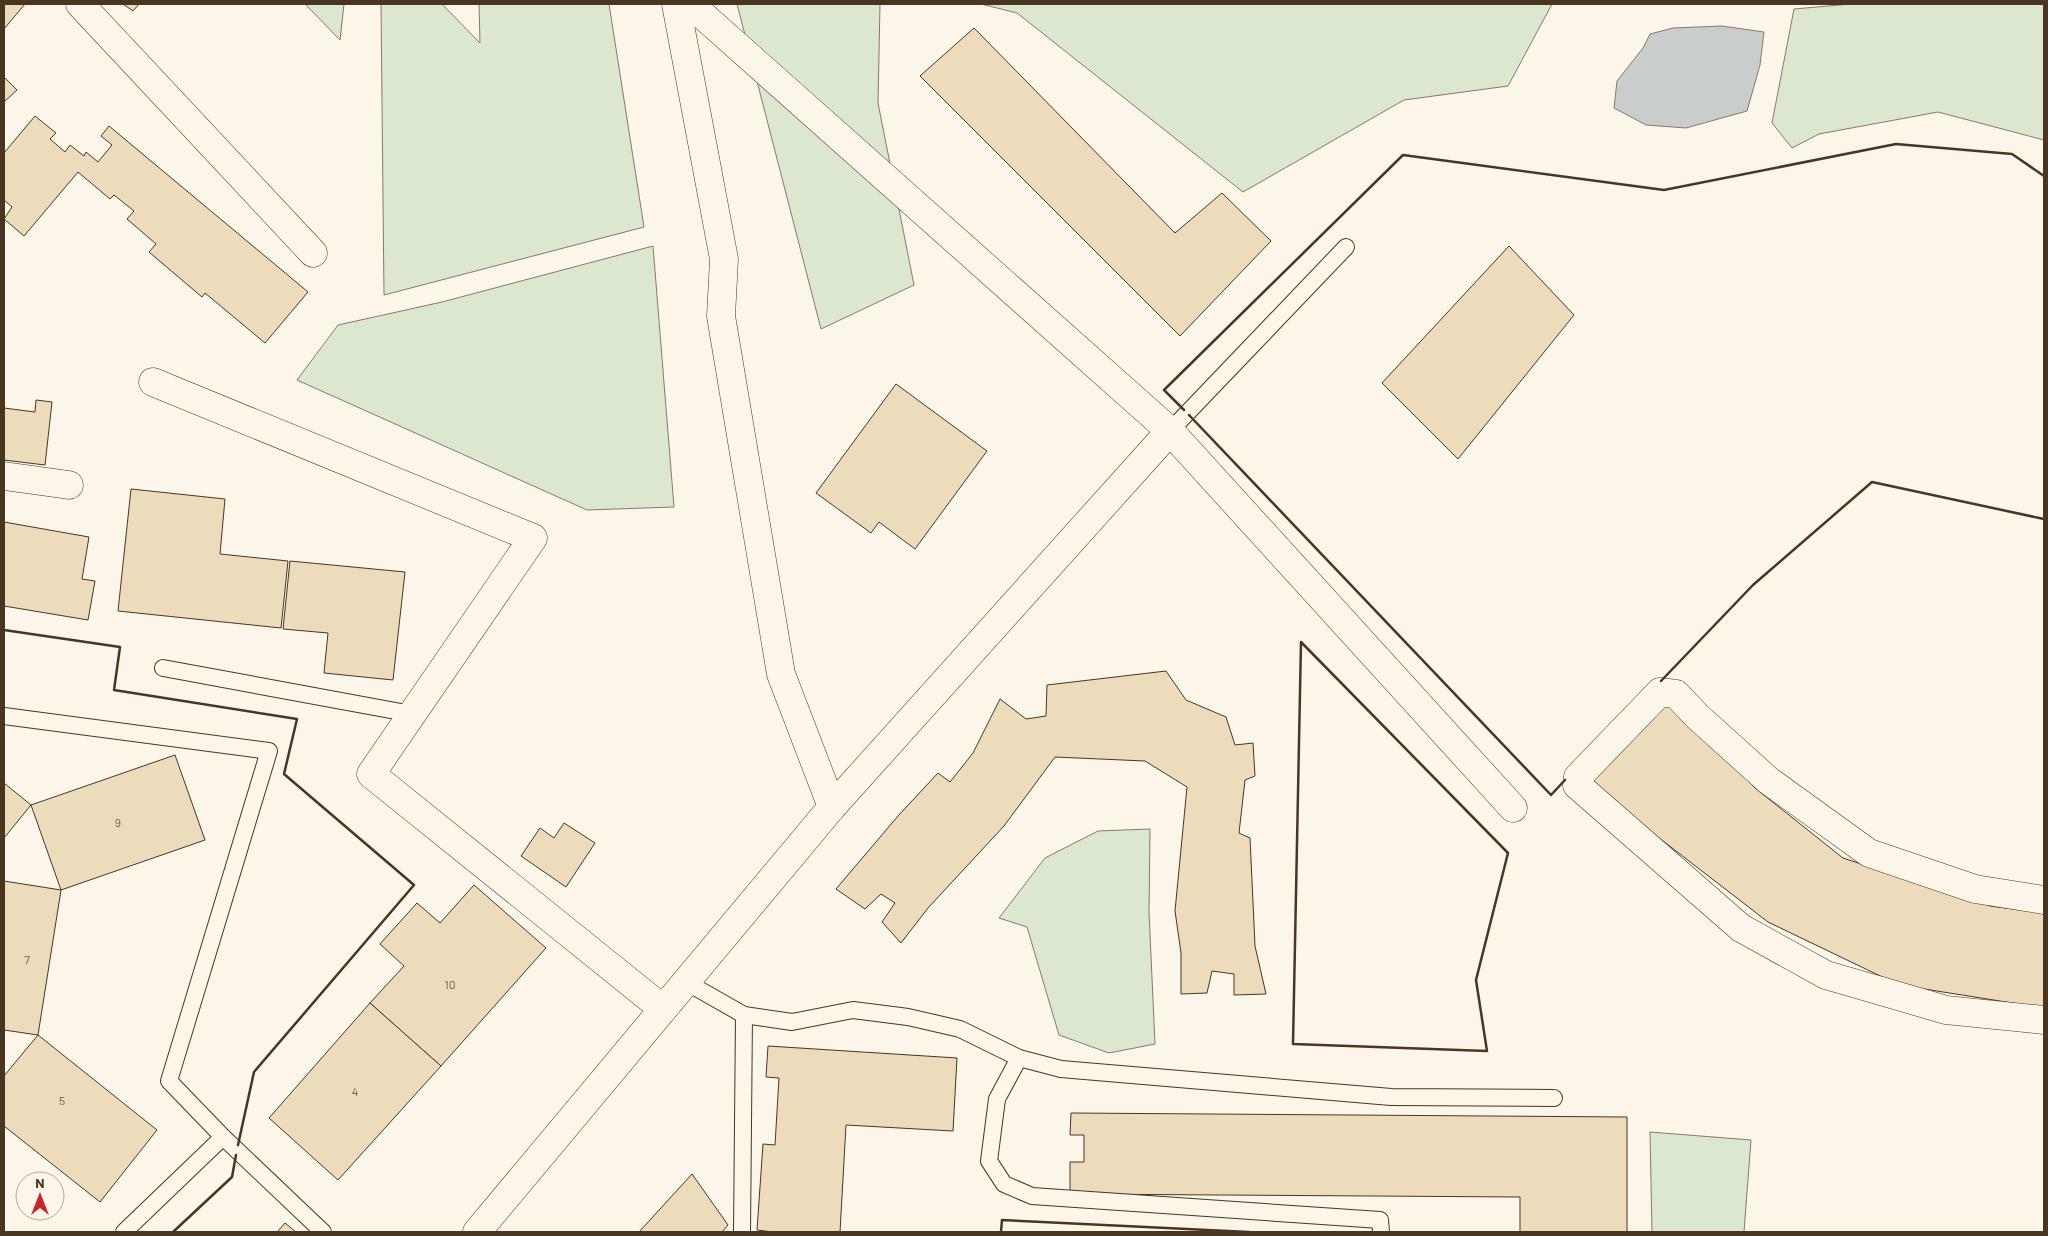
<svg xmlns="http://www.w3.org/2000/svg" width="2048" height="1236" viewBox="0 0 2048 1236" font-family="Barlow,sans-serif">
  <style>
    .green { fill: #dce7d0; stroke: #887966 }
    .water { fill: #c9cecd; stroke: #887966 }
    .building { fill: #ecdcbc; stroke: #4a3520 }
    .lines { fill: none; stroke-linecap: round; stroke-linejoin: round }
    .lane-casing { stroke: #4a3520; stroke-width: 18 }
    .street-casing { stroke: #4a3520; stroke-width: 29 }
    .lane { stroke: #fbf6e9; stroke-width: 16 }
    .street { stroke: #fbf6e9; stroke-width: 28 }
    .wall { stroke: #4a3520; stroke-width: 2.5 }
    .labels { text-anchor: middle; stroke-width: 4; stroke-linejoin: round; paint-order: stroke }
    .number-label { font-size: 12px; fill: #725f47 }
  </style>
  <rect width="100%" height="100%" fill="#fbf6e9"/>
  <g class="green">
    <path d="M305,4H344L340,40Z"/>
    <path d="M381,4H442L480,43L479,4H609L644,227L384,295Z"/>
    <path d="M737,4H880L878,103L914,285L821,329Z"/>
    <path d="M981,4H1552L1508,86L1404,100L1243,192L1017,13Z"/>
    <path d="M1851,4H2044V140L1938,112L1819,134L1792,148L1772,123L1794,9Z"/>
    <path d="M653,246L674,507L587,510L297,380L338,325L442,302Z"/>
    <path d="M1150,829L1149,912L1155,1044L1109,1053L1059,1035L1027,927L999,918L1045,858L1098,831Z"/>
    <path d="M1650,1132L1751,1140L1744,1232H1652Z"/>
  </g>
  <path class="water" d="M1722,26L1764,32L1760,65L1747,111L1686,128L1646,125L1614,108L1617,81L1643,48L1650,34L1673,28Z"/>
  <g class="building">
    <path d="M4,4H25L4,29Z"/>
    <path d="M123,4H139L133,11Z"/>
    <path d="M974,28L1175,233L1222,193L1271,241L1180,336L920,76Z"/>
    <path d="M4,77L17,90L4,102Z"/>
    <path d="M35,116L56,133L50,139L65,152L70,145L84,156L86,152L98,162L112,145L101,136L109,126L308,292L265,343L205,293L202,297L149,252L156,244L127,219L134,211L114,195L110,199L78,172L24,236L4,219L12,207L4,200V153Z"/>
    <path d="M1509,246L1574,315L1458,459L1382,383Z"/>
    <path d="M896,384L987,451L915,549L879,522L871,533L816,493Z"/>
    <path d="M36,400L52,402L45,465L4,460V408L35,412Z"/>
    <path d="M131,489L225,499L220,554L288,561L281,628L118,611Z"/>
    <path d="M4,522L89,537L82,579L95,581L88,620L4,606Z"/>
    <path d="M290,561L405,572L393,680L324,673L328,633L283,629Z"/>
    <path d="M1166,671L1186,700L1226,717L1235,745L1253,743L1255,776L1245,780L1239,833L1250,838L1255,946L1266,994L1234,995V974L1212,971L1207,993L1181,994V953L1175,911L1187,787L1145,761L1055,757L1004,826L928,908L901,943L882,922L895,903L881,894L865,909L836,889L898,816L938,773L950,782L973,753L1000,699L1026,719L1046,716L1047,685Z"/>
    <path d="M1666,697L1755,788L1843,858L1990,906L2044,913V1008L1899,985L1768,922L1584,780Z"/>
    <path d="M175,755L205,840L61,890L31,805Z"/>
    <path d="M4,783L31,805L4,838Z"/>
    <path d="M564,823L595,843L566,887L521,856L540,828L554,838Z"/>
    <path d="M4,881L61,890L38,1035L4,1030Z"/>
    <path d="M474,885L546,948L441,1066L370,1003L404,966L380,944L417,903L440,923Z"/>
    <path d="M370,1003L441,1066L338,1180L269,1118Z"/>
    <path d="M38,1035L157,1130L100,1202L4,1126V1076Z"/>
    <path d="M768,1046L957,1058L953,1131L846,1125L840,1232H773L757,1230L763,1144L775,1145L779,1078L766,1077Z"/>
    <path d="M1071,1113L1627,1117V1232H1520V1197L1070,1194V1162H1084V1135H1070Z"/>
    <path d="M692,1174L728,1225L722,1232H639Z"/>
    <path d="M285,1223L296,1232H277Z"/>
  </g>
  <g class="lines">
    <g class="lane-casing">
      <g id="lane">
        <path d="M1170,431L1346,247"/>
        <path d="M163,668L412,714"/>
        <path d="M4,716L269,751L169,1081L223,1137L323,1232"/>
        <path d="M686,982L744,1015L792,1022L853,1010L908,1017L960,1029L1019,1058L1061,1069L1391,1097L1554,1098"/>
        <path d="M1019,1058L997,1099L989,1161L1004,1184L1032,1196L1380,1220L1381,1232"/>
        <path d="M124,1232L223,1137"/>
        <path d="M742,1232L744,1015"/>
      </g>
    </g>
    <g class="street-casing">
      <g id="street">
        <path d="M80,4L313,253"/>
        <path d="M676,4L724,259L721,316L781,674L832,807"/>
        <path d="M690,4L1170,431L1513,808"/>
        <path d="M153,382L533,538L371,774L663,1009"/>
        <path d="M4,476L69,485"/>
        <path d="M2044,900L1975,889L1869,853L1769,781L1698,717L1676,694L1660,692L1578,777L1577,785L1741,928L1826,975L1946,1010L2044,1020"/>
        <path d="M477,1232L832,807L1170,431"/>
      </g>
    </g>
    <use href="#lane" class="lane"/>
    <use href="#street" class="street"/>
    <g class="wall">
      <path d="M1184,410L1164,390L1403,155L1664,190L1896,144L2012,154L2044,176"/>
      <path d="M1189,415L1551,795L1565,780"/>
      <path d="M4,630L120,647L114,690L297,719L284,774L414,885L254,1072L238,1145"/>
      <path d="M1301,642L1508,853L1476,980L1487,1051L1293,1044Z"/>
      <path d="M1661,681L1753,585L1872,482L2044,519"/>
      <path d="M173,1232L232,1177L236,1155"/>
      <path d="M1001,1232L1002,1220L1249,1232"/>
    </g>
  </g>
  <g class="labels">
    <g class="number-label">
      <text x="118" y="827">9</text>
      <text x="27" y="964">7</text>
      <text x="450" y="989">10</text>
      <text x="355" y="1096">4</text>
      <text x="62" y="1105">5</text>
    </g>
  </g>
  <rect width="2048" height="1236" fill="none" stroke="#4a3520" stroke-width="10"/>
  <g transform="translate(40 1196)"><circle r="24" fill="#fbf6e9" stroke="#b4a999"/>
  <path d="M0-4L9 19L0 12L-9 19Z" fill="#c62828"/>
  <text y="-8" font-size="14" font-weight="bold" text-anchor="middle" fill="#4a3520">N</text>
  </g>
</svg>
